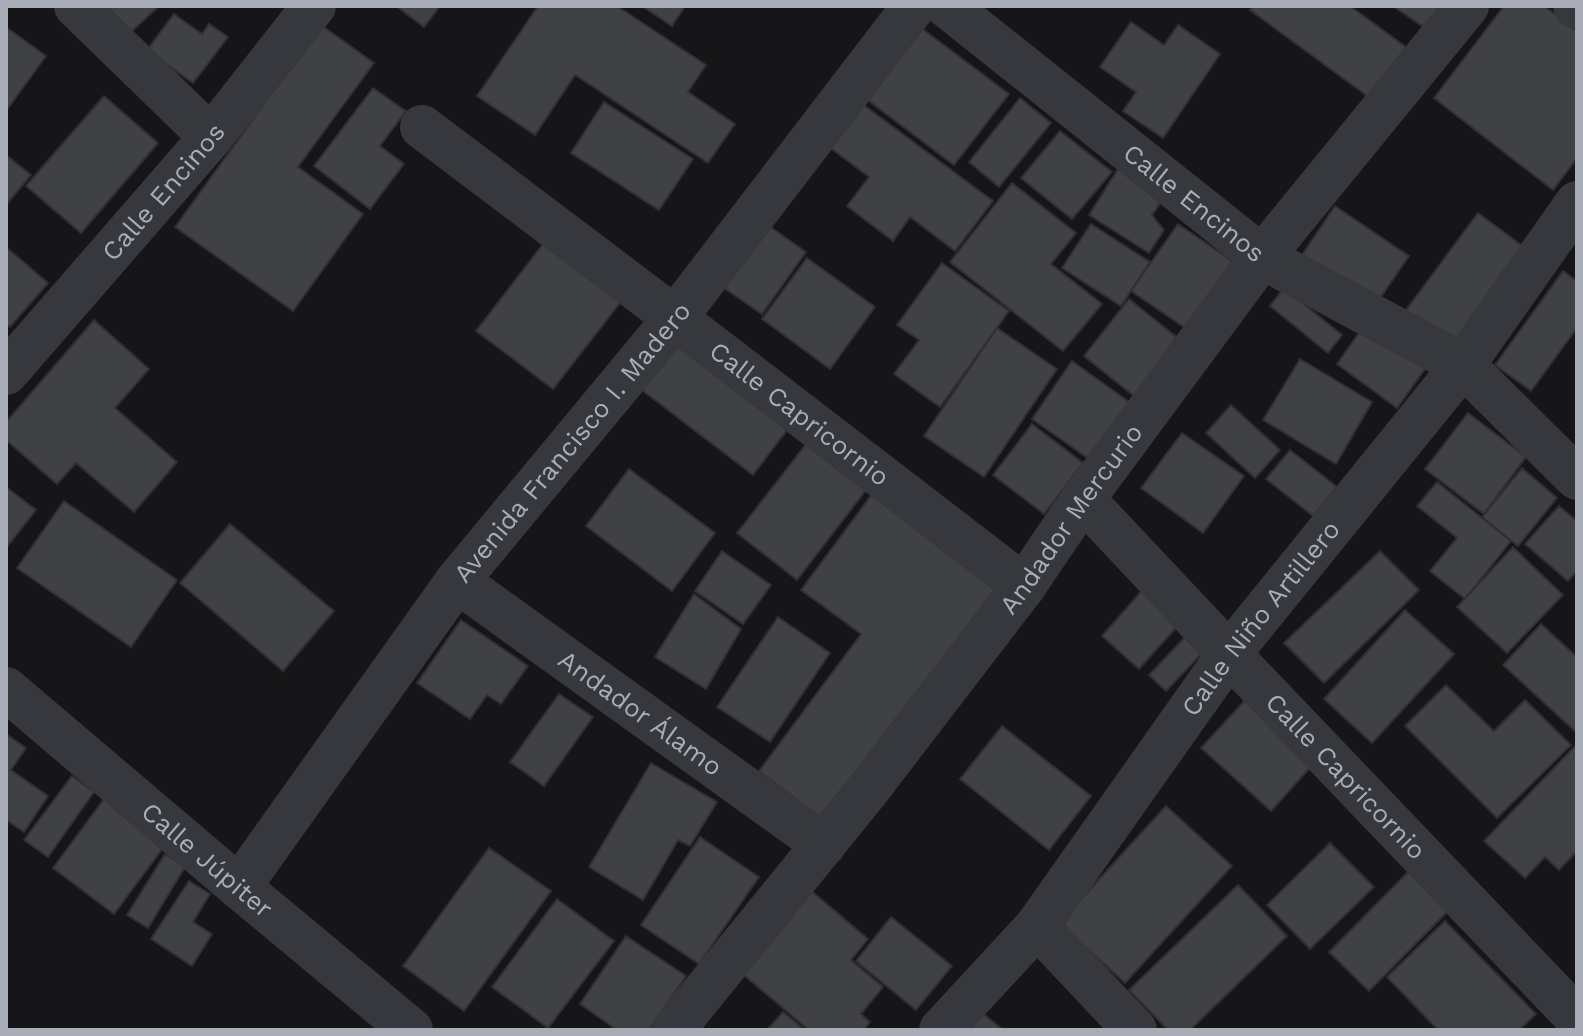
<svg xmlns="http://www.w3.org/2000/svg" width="1583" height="1036" viewBox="0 0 1583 1036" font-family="'Work Sans',sans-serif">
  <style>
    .building { fill: #404145; stroke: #303034; stroke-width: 2 }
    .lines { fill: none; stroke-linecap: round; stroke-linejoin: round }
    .minor { stroke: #37383d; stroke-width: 44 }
    .labels { text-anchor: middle; stroke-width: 6; stroke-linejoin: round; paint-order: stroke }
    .street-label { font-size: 26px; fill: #a8adb8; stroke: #111113 }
  </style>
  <rect width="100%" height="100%" fill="#161618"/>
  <g class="building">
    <path d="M89,6H159L122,40Z"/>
    <path d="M396,6H440L424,27Z"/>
    <path d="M538,6H617L706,65L688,92L735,124L708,163L575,75L535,135L477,96Z"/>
    <path d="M642,6H685L672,26Z"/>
    <path d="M1253,6H1350L1414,53L1377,103L1250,10Z"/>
    <path d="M1393,6H1445L1428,30Z"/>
    <path d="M1504,6H1544L1577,31V158L1553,190L1434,98Z"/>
    <path d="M174,14L202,34L209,24L228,37L193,83L147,50Z"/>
    <path d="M1131,22L1164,45L1178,25L1220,54L1163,138L1123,111L1136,92L1100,67Z"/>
    <path d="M916,24L1009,94L954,165L861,95Z"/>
    <path d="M321,25L374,63L298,167L363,214L293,311L175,227Z"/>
    <path d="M6,27L46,56L6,111Z"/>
    <path d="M373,88L406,111L380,146L404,164L370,209L314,166Z"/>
    <path d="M104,96L158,143L81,233L26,186Z"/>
    <path d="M1020,98L1051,123L999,187L969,162Z"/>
    <path d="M604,102L693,159L659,210L571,153Z"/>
    <path d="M861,103L993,201L955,251L910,217L893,241L847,206L869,177L828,146Z"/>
    <path d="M1060,131L1112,172L1072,219L1021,178Z"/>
    <path d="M6,155L31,175L6,205Z"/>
    <path d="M1120,166L1166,195L1152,215L1164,230L1149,253L1089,215Z"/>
    <path d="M1012,183L1076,233L1051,264L1102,304L1063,351L950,262Z"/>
    <path d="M1335,206L1409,256L1376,304L1302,255Z"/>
    <path d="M1478,213L1528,250L1453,351L1403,314Z"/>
    <path d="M1091,224L1150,262L1121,306L1062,268Z"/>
    <path d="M1178,224L1241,267L1194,334L1131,291Z"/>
    <path d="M769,226L806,252L762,314L724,288Z"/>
    <path d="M550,235L627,294L553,389L476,331Z"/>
    <path d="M6,247L48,283L10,327L6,324Z"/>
    <path d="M807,258L875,307L830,369L762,319Z"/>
    <path d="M942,263L1009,311L940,407L894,374L919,340L897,325Z"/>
    <path d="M1563,271L1577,281V328L1531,391L1495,365Z"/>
    <path d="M1284,288L1342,335L1328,353L1270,306Z"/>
    <path d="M1129,299L1180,340L1134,396L1084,356Z"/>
    <path d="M1369,319L1430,362L1397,408L1337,364Z"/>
    <path d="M94,320L149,369L115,408L177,462L134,512L76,463L57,484L6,440V422Z"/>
    <path d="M997,328L1057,369L984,477L924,436Z"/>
    <path d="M677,337L791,425L753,475L638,387Z"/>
    <path d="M1300,359L1372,402L1336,464L1263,420Z"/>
    <path d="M1072,361L1132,404L1092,461L1032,419Z"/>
    <path d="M1231,405L1280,450L1255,478L1206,433Z"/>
    <path d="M1468,413L1526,457L1484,514L1425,469Z"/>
    <path d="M1032,424L1083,463L1044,514L993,475Z"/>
    <path d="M1182,433L1244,476L1203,533L1141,488Z"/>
    <path d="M810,439L870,485L797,580L737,533Z"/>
    <path d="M1290,450L1337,487L1313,516L1266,479Z"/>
    <path d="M1522,468L1557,498L1518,546L1482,517Z"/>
    <path d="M629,469L715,533L672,591L586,526Z"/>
    <path d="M1437,482L1511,541L1465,599L1430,571L1457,538L1417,506Z"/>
    <path d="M878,486L1009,582L830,825L759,771L861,634L801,590Z"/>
    <path d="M6,487L36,510L6,548Z"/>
    <path d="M64,501L177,580L131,647L17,568Z"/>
    <path d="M1559,506L1577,521V571L1568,581L1525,544Z"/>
    <path d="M230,524L334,611L283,671L180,583Z"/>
    <path d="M1513,547L1563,595L1507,653L1457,607Z"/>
    <path d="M722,551L771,585L743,624L695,591Z"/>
    <path d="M1380,551L1419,590L1324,683L1284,643Z"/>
    <path d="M1146,586L1183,620L1139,669L1102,636Z"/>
    <path d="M694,594L741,629L706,689L655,657Z"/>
    <path d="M1405,610L1454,654L1372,743L1324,699Z"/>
    <path d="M778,617L830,653L770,742L717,707Z"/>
    <path d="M461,620L528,666L501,704L487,695L470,719L417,683Z"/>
    <path d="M1541,624L1577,657V733L1503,665Z"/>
    <path d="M1188,634L1205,650L1166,691L1149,675Z"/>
    <path d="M1446,685L1494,731L1525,700L1571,745L1497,818L1405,726Z"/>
    <path d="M559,694L593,717L544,786L510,762Z"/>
    <path d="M1247,698L1316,761L1271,811L1201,748Z"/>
    <path d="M1002,726L1091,796L1049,850L960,779Z"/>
    <path d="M6,734L26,748L11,770L48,796L24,832L6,820Z"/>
    <path d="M1577,744V851L1559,870L1545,857L1525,878L1484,841Z"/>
    <path d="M651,763L717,802L690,846L678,840L643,900L589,867Z"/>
    <path d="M72,776L94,792L48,857L24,840Z"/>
    <path d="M107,795L169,840L114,914L53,868Z"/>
    <path d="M1166,806L1232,866L1125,983L1059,923Z"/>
    <path d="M700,837L759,877L699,964L641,925Z"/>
    <path d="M1330,843L1374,887L1310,949L1267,905Z"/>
    <path d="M489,848L551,891L464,1011L403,966Z"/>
    <path d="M165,854L185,867L148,928L127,915Z"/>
    <path d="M1413,867L1453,906L1369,991L1329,952Z"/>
    <path d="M189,881L210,894L193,922L212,934L192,966L151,939Z"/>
    <path d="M802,883L868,939L851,960L883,987L861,1014L870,1022L864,1030H809L733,966Z"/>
    <path d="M1238,885L1287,936L1190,1030H1168L1129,990Z"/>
    <path d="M557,899L614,941L548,1028L492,987Z"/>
    <path d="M891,917L952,966L916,1010L856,961Z"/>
    <path d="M1445,921L1536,1014L1519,1030H1438L1387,977Z"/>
    <path d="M626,936L686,976L649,1030H617L580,1004Z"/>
    <path d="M975,1007L1003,1030H955Z"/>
    <path d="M783,1012L805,1030H767Z"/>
  </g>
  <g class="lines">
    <g class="minor">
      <path d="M76,6L211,137"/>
      <path id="s1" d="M947,6L1262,257L1463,365L1577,478"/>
      <path d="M1575,6L1577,7"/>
      <path id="s2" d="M422,127L675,318L1024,586"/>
      <path id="s3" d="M6,373L211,137L314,6"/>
      <path id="s4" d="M1083,499L1229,654L1577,1018"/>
      <path id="s5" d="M457,581L824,845"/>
      <path id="s6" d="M6,689L239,887L411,1030"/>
      <path id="s7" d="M239,887L457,581L675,318L914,6"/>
      <path d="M1037,926L1135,1030"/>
      <path id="s8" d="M673,1030L866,792L1024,586L1083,499L1262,257L1467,6"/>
      <path id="s9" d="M941,1030L1037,926L1229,654L1463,365L1577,203"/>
    </g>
  </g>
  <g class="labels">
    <g class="street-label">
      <text dy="9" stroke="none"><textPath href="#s3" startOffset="240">Calle Encinos</textPath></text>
      <text dy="9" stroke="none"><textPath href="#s1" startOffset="316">Calle Encinos</textPath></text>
      <text dy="9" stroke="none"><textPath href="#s2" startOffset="474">Calle Capricornio</textPath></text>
      <text dy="9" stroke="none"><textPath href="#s7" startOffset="556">Avenida Francisco I. Madero</textPath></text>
      <text dy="9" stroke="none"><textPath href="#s8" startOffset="648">Andador Mercurio</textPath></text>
      <text dy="9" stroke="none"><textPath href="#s9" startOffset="522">Calle Niño Artillero</textPath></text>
      <text dy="9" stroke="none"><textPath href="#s5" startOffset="226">Andador Álamo</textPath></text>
      <text dy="9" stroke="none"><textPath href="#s4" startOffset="382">Calle Capricornio</textPath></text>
      <text dy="9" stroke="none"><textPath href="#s6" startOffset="264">Calle Júpiter</textPath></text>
    </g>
  </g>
  <rect width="1583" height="1036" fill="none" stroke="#a8adb8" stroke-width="16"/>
</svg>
